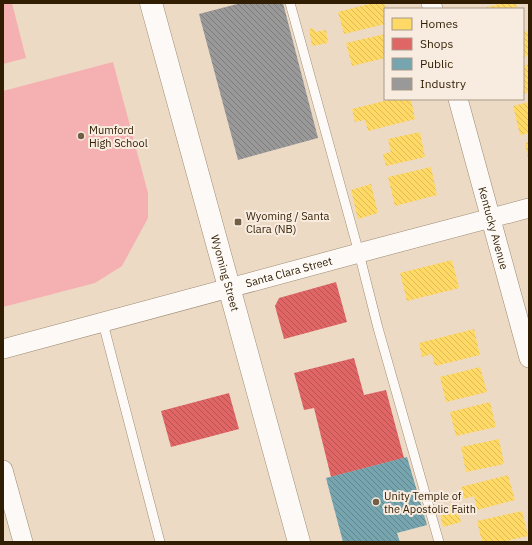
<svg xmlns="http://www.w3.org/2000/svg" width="532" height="545" viewBox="0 0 532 545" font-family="'IBM Plex Sans',sans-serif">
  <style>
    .pitch { fill: #f5b1b1 }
    .homes { fill: url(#homes-back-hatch) }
    .shops { fill: url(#shops-back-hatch) }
    .public { fill: url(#public-back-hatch) }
    .industry { fill: url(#industry-back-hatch) }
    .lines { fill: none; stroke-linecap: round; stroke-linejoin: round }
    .service-casing { stroke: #9d8b72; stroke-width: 10 }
    .minor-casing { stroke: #9d8b72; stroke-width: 20 }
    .tertiary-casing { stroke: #9d8b72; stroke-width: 23 }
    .service { stroke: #fcf9f6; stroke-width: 9 }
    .minor { stroke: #fcf9f6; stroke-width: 19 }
    .tertiary { stroke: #fcf9f6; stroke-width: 22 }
    .poi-dot { fill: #725f46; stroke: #f8ece0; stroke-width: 1.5 }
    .labels { text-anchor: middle; stroke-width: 4; stroke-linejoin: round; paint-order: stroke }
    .poi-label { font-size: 11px; fill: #311d01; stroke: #f8ece0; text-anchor: start }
    .street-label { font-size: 11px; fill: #311d01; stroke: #f8ece0 }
  </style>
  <defs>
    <pattern id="homes-back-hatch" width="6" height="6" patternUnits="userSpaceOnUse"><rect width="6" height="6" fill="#ffd966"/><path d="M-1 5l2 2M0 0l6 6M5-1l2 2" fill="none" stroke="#dbba57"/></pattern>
    <pattern id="shops-back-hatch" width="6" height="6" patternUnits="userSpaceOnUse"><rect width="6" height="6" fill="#e06666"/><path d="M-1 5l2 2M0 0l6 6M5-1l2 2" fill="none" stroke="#b65352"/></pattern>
    <pattern id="public-back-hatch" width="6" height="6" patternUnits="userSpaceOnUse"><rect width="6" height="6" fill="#76a5af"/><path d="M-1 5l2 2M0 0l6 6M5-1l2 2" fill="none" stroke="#61868c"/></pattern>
    <pattern id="industry-back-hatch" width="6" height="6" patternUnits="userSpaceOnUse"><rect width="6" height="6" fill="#999"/><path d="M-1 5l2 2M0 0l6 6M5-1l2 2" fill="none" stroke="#7d7c7a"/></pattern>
  </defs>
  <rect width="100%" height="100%" fill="#ecdac5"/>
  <g class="pitch">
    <path d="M3,3H12L26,58L3,64Z"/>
    <path d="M113,62L148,193V218L122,266L95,283L3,307V91Z"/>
  </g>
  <g class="homes">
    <path d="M373,3H384L386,9L385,24L344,34L338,12Z"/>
    <path d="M504,3H516L517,9H487V7Z"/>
    <path d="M314,28L315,32L326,30L328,43L312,46L309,29Z"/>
    <path d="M529,31V56L523,57V32Z"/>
    <path d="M385,34V58L352,66L346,43Z"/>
    <path d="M529,64V92L523,94V66Z"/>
    <path d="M392,99H411L415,119L368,131L365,120L355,122L352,109Z"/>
    <path d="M529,102V133L520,135L513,106Z"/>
    <path d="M420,132L425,157L386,166L383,154L391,152L388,139Z"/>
    <path d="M529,142V158L528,159L525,143Z"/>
    <path d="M431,167L437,195L395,206L388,177Z"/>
    <path d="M371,184L378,213L358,219L351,190Z"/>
    <path d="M452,260L459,288L407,301L400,273Z"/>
    <path d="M474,329L480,355L435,366L432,354L422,357L419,343Z"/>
    <path d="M480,367L487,392L446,402L440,377Z"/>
    <path d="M490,402L496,427L456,436L450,412Z"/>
    <path d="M499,439L504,464L466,472L461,447Z"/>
    <path d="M508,475L515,500L477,510L474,496L464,499L461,487Z"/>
    <path d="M456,504L461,522L443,527L439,508Z"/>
    <path d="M522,511L528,536L502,542H482L477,521Z"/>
  </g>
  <g class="shops">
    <path d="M336,282L347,322L284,339L275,306L279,298Z"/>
    <path d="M354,358L364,395L386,390L404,458L331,477L314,408L304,410L294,373Z"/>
    <path d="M229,393L239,429L171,447L161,411Z"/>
  </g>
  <path class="public" d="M407,457L427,525L397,533L400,542H343L326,478Z"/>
  <path class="industry" d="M241,3H283L318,138L238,160L199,14Z"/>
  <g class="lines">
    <g class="service-casing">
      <g id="service">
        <path d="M290,3L359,253L378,328L439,542"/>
        <path d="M103,323L160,542"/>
      </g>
    </g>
    <g class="minor-casing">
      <g id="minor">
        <path d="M431,3L433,9"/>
        <path id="s1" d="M458,99L529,358"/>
        <path id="s2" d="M3,349L359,253L529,208"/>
        <path d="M3,470L23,542"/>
      </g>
    </g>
    <g class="tertiary-casing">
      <g id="tertiary">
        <path id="s3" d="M151,3L299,542"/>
      </g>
    </g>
    <use href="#service" class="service"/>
    <use href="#minor" class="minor"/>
    <use href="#tertiary" class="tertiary"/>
  </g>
  <g class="poi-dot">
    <circle cx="81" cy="136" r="4"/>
    <rect x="234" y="218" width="8" height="8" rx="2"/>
    <circle cx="376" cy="502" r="4"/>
  </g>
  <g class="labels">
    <g class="poi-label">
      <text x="89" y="134">Mumford<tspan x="89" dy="13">High School</tspan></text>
      <text x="246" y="220">Wyoming / Santa<tspan x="246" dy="13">Clara (NB)</tspan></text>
      <text x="384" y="500">Unity Temple of<tspan x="384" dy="13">the Apostolic Faith</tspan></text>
    </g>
    <g class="street-label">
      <text dy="4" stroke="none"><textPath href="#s1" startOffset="134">Kentucky Avenue</textPath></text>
      <text dy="4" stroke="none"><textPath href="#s2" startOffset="296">Santa Clara Street</textPath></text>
      <text dy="4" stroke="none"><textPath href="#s3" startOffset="280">Wyoming Street</textPath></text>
    </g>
  </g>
  <rect width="532" height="545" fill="none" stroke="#311d01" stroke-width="8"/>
  <rect x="384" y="8" width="140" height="92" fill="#f8ece0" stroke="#a89987"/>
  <rect x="392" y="18" width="20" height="12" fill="#ffd966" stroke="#a89987"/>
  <text x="420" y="28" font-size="12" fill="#311d01">Homes</text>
  <rect x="392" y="38" width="20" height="12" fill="#e06666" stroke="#a89987"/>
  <text x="420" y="48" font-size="12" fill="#311d01">Shops</text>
  <rect x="392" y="58" width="20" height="12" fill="#76a5af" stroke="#a89987"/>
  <text x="420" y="68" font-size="12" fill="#311d01">Public</text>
  <rect x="392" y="78" width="20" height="12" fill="#999999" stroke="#a89987"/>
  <text x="420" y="88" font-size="12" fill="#311d01">Industry</text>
</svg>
